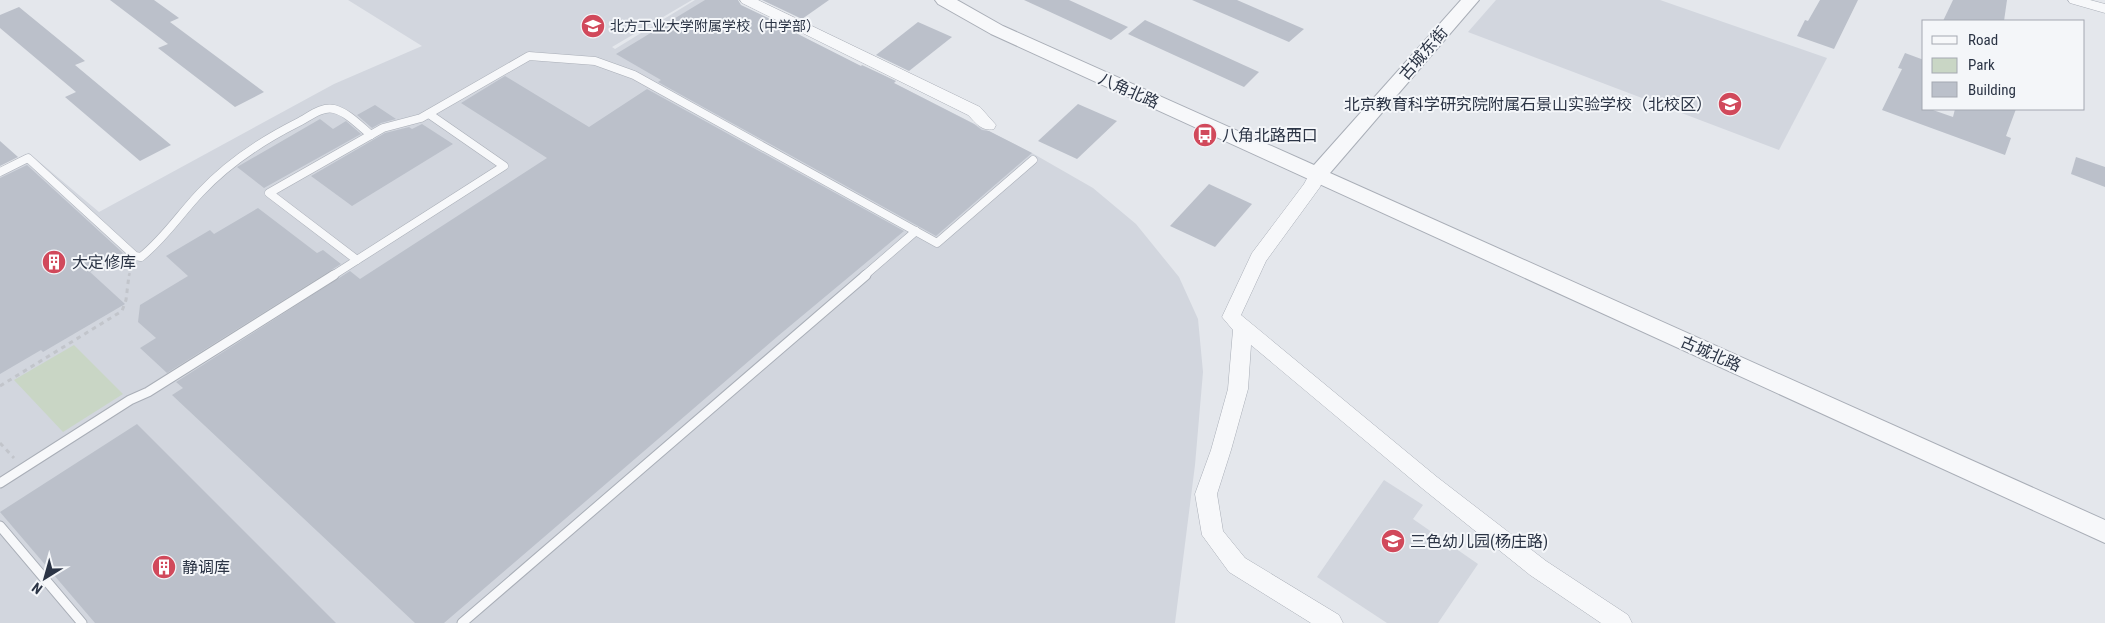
<svg xmlns="http://www.w3.org/2000/svg" width="2105" height="623" viewBox="0 0 2105 623" font-family="'Roboto Condensed','Noto Sans SC',sans-serif">
  <style>
    .built { fill: #d2d6de }
    .green { fill: #c9d6c5 }
    .building { fill: #bbc0ca }
    .lines { fill: none; stroke-linecap: round; stroke-linejoin: round }
    .service-far1-casing { stroke: #a9aeb7; stroke-width: 9 }
    .service-casing { stroke: #a9aeb7; stroke-width: 11 }
    .minor-casing { stroke: #a9aeb7; stroke-width: 1 }
    .tertiary-casing { stroke: #a9aeb7; stroke-width: 2 }
    .path-far1 { stroke: #c2c5cb; stroke-width: 2.5; stroke-dasharray: 3 3; stroke-linecap: butt }
    .path { stroke: #c2c5cb; stroke-width: 3; stroke-dasharray: 4.5 4.5; stroke-linecap: butt }
    .service-far1 { stroke: #f7f8fa; stroke-width: 8 }
    .service { stroke: #f7f8fa; stroke-width: 9 }
    .minor { fill: #f7f8fa; fill-rule: evenodd }
    .tertiary { fill: #f7f8fa; fill-rule: evenodd }
    .labels { text-anchor: middle; stroke-width: 4; stroke-linejoin: round; paint-order: stroke }
    .far-poi-label { font-size: 14px; fill: #2b3445; stroke: #f4f6f9; text-anchor: start }
    .street-label { font-size: 16px; fill: #2b3445; stroke: #f4f6f9 }
    .poi-label { font-size: 16px; fill: #2b3445; stroke: #f4f6f9; text-anchor: start }
  </style>
  <rect width="100%" height="100%" fill="#e4e7ec"/>
  <g class="built">
    <path d="M348,0H692L612,47L615,49L695,0H730L1032,153L1093,188L1136,224L1179,277L1198,319L1203,372L1195,465L1175,623H0V168L29,153L99,212L334,84L422,46Z"/>
    <path d="M1496,0H1660L1827,58L1779,150L1468,32Z"/>
    <path d="M1384,480L1423,505L1413,519L1478,564L1438,623H1387L1317,577Z"/>
  </g>
  <path class="green" d="M74,345L123,394L63,432L14,380Z"/>
  <g class="building">
    <path d="M110,0H154L179,18L170,22L264,92L235,107L158,48L168,44Z"/>
    <path d="M705,0H738L741,5L789,28L788,29L861,66L862,65L896,81L894,83L974,124L982,130L989,131L1032,153L936,236L658,82L661,80L616,54Z"/>
    <path d="M762,0H829L802,19Z"/>
    <path d="M1024,0H1069L1128,27L1111,40Z"/>
    <path d="M1192,0H1237L1304,29L1289,42Z"/>
    <path d="M1820,0H1858L1834,49L1797,36L1805,20L1808,21Z"/>
    <path d="M1953,0H2007L2004,21H1943Z"/>
    <path d="M19,7L85,61L75,65L171,145L140,161L65,97L76,92L0,28V15Z"/>
    <path d="M1145,20L1259,72L1244,87L1128,34Z"/>
    <path d="M918,22L952,37L909,71L876,55Z"/>
    <path d="M1905,53L1924,60V109H1930L1953,117L1955,109H2016L2006,136L2011,138L2005,155L1882,110L1902,69L1898,68Z"/>
    <path d="M505,76L589,127L647,89L904,231L778,336L444,623H415L172,395L183,388L176,382L350,271L360,279L547,158L461,103Z"/>
    <path d="M1078,104L1117,121L1077,159L1038,141Z"/>
    <path d="M375,105L396,119L381,123L372,128L357,115Z"/>
    <path d="M320,119L333,129L346,121L361,134L264,188L237,167Z"/>
    <path d="M422,124L453,144L352,206L311,176L385,133L409,127L412,129Z"/>
    <path d="M0,141L18,157L0,166Z"/>
    <path d="M2076,157L2105,167V187L2071,174Z"/>
    <path d="M27,165L123,253L90,272L125,304L43,352L41,350L0,374V178Z"/>
    <path d="M1209,184L1252,204L1215,247L1170,226Z"/>
    <path d="M258,208L317,253L323,250L341,264L167,373L140,348L156,338L138,322L140,305L188,276L166,256L210,230L214,234Z"/>
    <path d="M137,424L336,623H95L0,512Z"/>
  </g>
  <g class="lines">
    <g class="service-far1-casing">
      <g id="service-far1">
        <path d="M0,172L28,158L135,256L141,257C164,239 180,214 200,193C228,163 263,140 299,122C309,117 322,106 334,109C347,112 360,126 371,135"/>
        <path d="M357,260L504,166L429,114"/>
        <path d="M332,276L357,260L269,193L383,128L421,118L529,56L595,61L634,75L937,243L1033,160"/>
        <path d="M864,276L916,231"/>
      </g>
    </g>
    <g class="service-casing">
      <g id="service">
        <path d="M0,483L130,400L148,392L334,275"/>
        <path d="M0,526L82,623"/>
        <path d="M462,623L866,275"/>
      </g>
    </g>
    <g class="minor-casing">
      <g id="minor">
        <path d="M740,0H758L980,107L996,125L994,129C982,132 976,123 968,115L742,3Z"/>
        <path d="M2068,0H2090L2105,4V13L2070,3Z"/>
        <path d="M1317,169L1323,171L1325,175L1320,187L1266,261L1241,315L1437,477L1546,561L1628,615L1632,623H1601L1530,575L1423,489L1251,345L1248,389L1231,450L1217,494L1223,531L1245,558L1339,615L1343,623H1311L1229,572L1202,535L1195,494L1211,450L1228,389L1233,330L1222,317L1252,253L1304,184L1311,171Z"/>
      </g>
    </g>
    <g class="tertiary-casing">
      <path id="tertiary" d="M935,0H957L1003,26L1314,165L1461,0H1479L1330,173L2105,520V543L991,34L938,4Z"/>
    </g>
    <path class="path-far1" d="M129,276L131,267"/>
    <g class="path">
      <path d="M0,386L122,311L126,300L129,275"/>
      <path d="M0,443L14,458"/>
    </g>
    <use href="#service-far1" class="service-far1"/>
    <use href="#service" class="service"/>
    <use href="#minor" class="minor"/>
    <use href="#tertiary" class="tertiary"/>
  </g>
  <defs>
    <g id="school-disc" transform="scale(1.25)"><circle r="9.5" fill="#d1495b" stroke="#f4f6f9"/><path d="M0-5L7-2L0 1L-7-2ZM-4 1L0 2.5L4 1V4Q0 6-4 4Z" fill="#fff"/></g>
    <g id="bus-disc" transform="scale(1.25)"><circle r="9.5" fill="#d1495b" stroke="#f4f6f9"/><path d="M-5-6H5V4H4V6H2V4H-2V6H-4V4H-5ZM-3.5-4V0h7V-4ZM-3.5 1.2v1.5H-2V1.2ZM2 1.2v1.5H3.5V1.2Z" fill="#fff"/></g>
    <g id="building-disc" transform="scale(1.25)"><circle r="9.5" fill="#d1495b" stroke="#f4f6f9"/><path d="M-4-6H4V6H1V3H-1V6H-4ZM-2.5-4.3h1.7v1.8h-1.7ZM.8-4.3h1.7v1.8H.8ZM-2.5-1h1.7V.8h-1.7ZM.8-1h1.7V.8H.8Z" fill="#fff"/></g>
  </defs>
  <g fill-rule="evenodd">
    <use href="#school-disc" x="593" y="26"/>
    <use href="#school-disc" x="1730" y="104"/>
    <use href="#bus-disc" x="1205" y="135"/>
    <use href="#building-disc" x="54" y="262"/>
    <use href="#school-disc" x="1393" y="541"/>
    <use href="#building-disc" x="164" y="567"/>
  </g>
  <g class="labels">
    <g class="far-poi-label">
      <text x="610" y="31">北方工业大学附属学校（中学部）</text>
    </g>
    <g class="street-label">
      <text transform="translate(1423 53) rotate(-49)" y="6">古城东街</text>
      <text transform="translate(1129 90) rotate(24)" y="6">八角北路</text>
      <text transform="translate(1711 353) rotate(24)" y="6">古城北路</text>
    </g>
    <g class="poi-label">
      <text x="1712" y="110" text-anchor="end">北京教育科学研究院附属石景山实验学校（北校区）</text>
      <text x="1222" y="141">八角北路西口</text>
      <text x="72" y="268">大定修库</text>
      <text x="1410" y="547">三色幼儿园(杨庄路)</text>
      <text x="182" y="573">静调库</text>
    </g>
  </g>
  <rect x="1922" y="20" width="162" height="90" fill="#f4f6f9" stroke="#a4a8b1"/>
  <rect x="1932" y="36" width="25" height="8" fill="#f7f8fa" stroke="#a4a8b1"/>
  <text x="1968" y="45" font-size="15" fill="#2b3445">Road</text>
  <rect x="1932" y="58" width="25" height="15" fill="#c9d6c5" stroke="#a4a8b1"/>
  <text x="1968" y="70" font-size="15" fill="#2b3445">Park</text>
  <rect x="1932" y="82" width="25" height="15" fill="#bbc0ca" stroke="#a4a8b1"/>
  <text x="1968" y="95" font-size="15" fill="#2b3445">Building</text>
  <g transform="translate(45 578) rotate(217)" stroke="#f4f6f9" stroke-width="4" paint-order="stroke">
  <path d="M0-4L9 19L0 12L-9 19Z" fill="#2b3445"/>
  <text y="-8" font-size="14" font-weight="bold" text-anchor="middle" fill="#2b3445">N</text>
  </g>
</svg>
